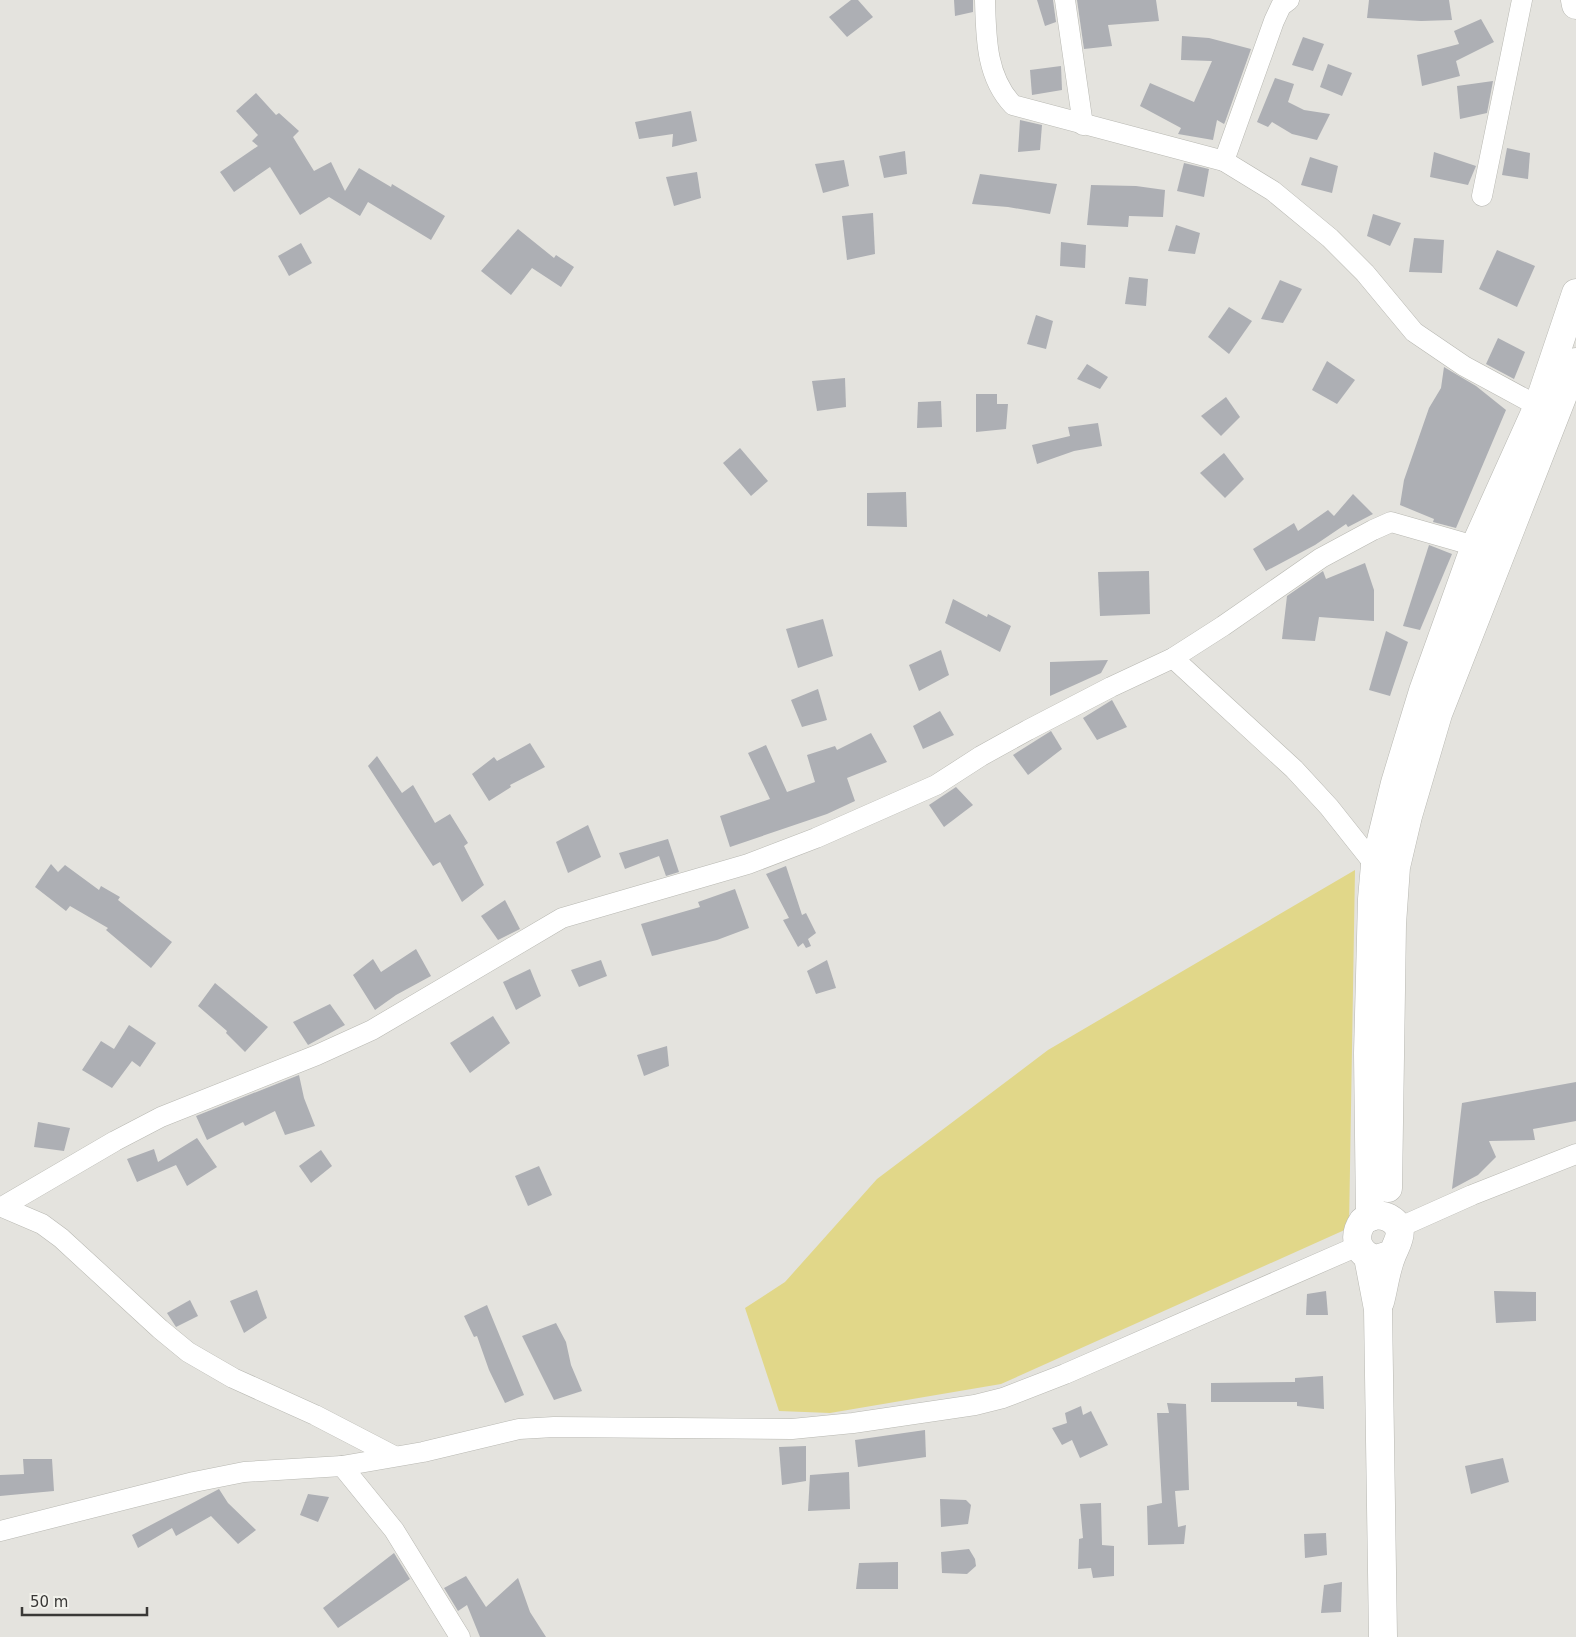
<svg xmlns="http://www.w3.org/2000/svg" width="1576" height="1637" viewBox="0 0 1576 1637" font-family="'DejaVu Sans',sans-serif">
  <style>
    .green { fill: #e1d789 }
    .building { fill: #adafb4 }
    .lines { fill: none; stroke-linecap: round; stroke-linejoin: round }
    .minor-casing { stroke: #b8b8b2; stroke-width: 21 }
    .highway-casing { stroke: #b8b8b2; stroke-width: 29 }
    .minor { stroke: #fff; stroke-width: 20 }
    .highway { stroke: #fff; stroke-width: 28 }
  </style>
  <rect width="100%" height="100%" fill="#e4e3de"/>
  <path class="green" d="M1355,870L1349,1228L1001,1384L830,1413L779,1411L745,1308L785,1282L877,1179L1048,1050Z"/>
  <g class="building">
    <path d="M851,0H858L873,17L847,37L829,17Z"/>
    <path d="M954,0H973V12L955,16Z"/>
    <path d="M1037,0H1053L1056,22L1045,26Z"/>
    <path d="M1077,0H1156L1159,21L1108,25L1112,46L1084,49Z"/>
    <path d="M1369,0H1449L1452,20L1421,21L1367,18Z"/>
    <path d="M1481,19L1494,42L1456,61L1460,76L1422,86L1417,55L1459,44L1454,31Z"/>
    <path d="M1182,36L1209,38L1251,49L1225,122L1224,124L1217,120L1213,140L1178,134L1181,128L1140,106L1150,83L1194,102L1212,61L1181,60Z"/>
    <path d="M1303,37L1324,44L1313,71L1292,65Z"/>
    <path d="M1328,64L1352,73L1342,96L1320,87Z"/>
    <path d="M1061,66L1062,90L1032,95L1030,70Z"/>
    <path d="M1275,78L1294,84L1288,102L1304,110L1330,114L1317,140L1292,134L1272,122L1268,127L1257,122Z"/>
    <path d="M1493,81L1487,113L1460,119L1457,86Z"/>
    <path d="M256,93L276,115L279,113L299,131L293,137L314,171L331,162L345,191L359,168L391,187L392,184L445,216L431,240L368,202L360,216L329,197L300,215L270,167L234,192L220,172L258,146L252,141L258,135L236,111Z"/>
    <path d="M691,111L697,141L672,147L673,134L639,139L635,122Z"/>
    <path d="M1020,120L1042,125L1040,150L1018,152Z"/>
    <path d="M1507,148L1530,153L1528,179L1502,175Z"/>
    <path d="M905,151L907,174L884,178L879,156Z"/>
    <path d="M1434,152L1476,166L1468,185L1430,177Z"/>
    <path d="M1310,157L1338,166L1332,193L1301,185Z"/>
    <path d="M844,160L849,186L823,193L815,164Z"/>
    <path d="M1184,163L1209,169L1204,197L1177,191Z"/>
    <path d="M697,172L701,198L674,206L666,177Z"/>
    <path d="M980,174L1057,184L1050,214L1008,207L972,204Z"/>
    <path d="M1091,185L1136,186L1165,190L1163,217L1129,216L1128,227L1087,225Z"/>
    <path d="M873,213L875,254L847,260L842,216Z"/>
    <path d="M1373,214L1401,223L1390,246L1367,236Z"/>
    <path d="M1176,225L1200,233L1195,254L1168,251Z"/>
    <path d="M518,229L554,258L556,255L574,267L561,287L532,268L511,295L481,271Z"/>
    <path d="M1414,238L1444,240L1442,273L1409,272Z"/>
    <path d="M1061,242L1086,245L1085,268L1060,266Z"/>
    <path d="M301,243L312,263L289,276L278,256Z"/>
    <path d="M1497,250L1535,266L1517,307L1479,289Z"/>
    <path d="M1129,277L1148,279L1146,306L1125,304Z"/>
    <path d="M1280,280L1302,289L1283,323L1261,319Z"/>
    <path d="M1229,307L1252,321L1229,354L1208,337Z"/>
    <path d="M1036,315L1053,321L1046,349L1027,344Z"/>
    <path d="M1498,338L1525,352L1514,379L1486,364Z"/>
    <path d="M1327,361L1355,380L1337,404L1312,390Z"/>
    <path d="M1087,364L1108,377L1100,389L1077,379Z"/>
    <path d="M1444,367L1476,386L1506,410L1456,528L1433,522L1434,519L1400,505L1404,480L1429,408L1441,388Z"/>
    <path d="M845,378L846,407L817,411L812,381Z"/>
    <path d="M976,394H997V404H1008L1006,429L976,432Z"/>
    <path d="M1226,397L1240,417L1221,436L1201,416Z"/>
    <path d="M941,401L942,427L917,428L918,402Z"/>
    <path d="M1098,423L1102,446L1074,451L1037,464L1032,445L1070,436L1068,427Z"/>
    <path d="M740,448L768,481L751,496L723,463Z"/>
    <path d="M1224,453L1244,479L1225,498L1200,473Z"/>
    <path d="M906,492L907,527L867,526V493Z"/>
    <path d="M1353,494L1373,514L1348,527L1346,524L1315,545L1266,571L1253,549L1294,523L1298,531L1328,510L1334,516Z"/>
    <path d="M1429,545L1452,554L1420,630L1403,626Z"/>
    <path d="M1365,563L1374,590V621L1319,617L1315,641L1282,639L1287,596L1323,571L1326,579Z"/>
    <path d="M1149,571L1150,614L1100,616L1098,572Z"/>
    <path d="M953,599L987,617L988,614L1011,626L1000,652L945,623Z"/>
    <path d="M823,619L833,656L798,668L786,629Z"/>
    <path d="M1386,631L1408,642L1390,696L1369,690Z"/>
    <path d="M941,650L949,675L919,691L909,665Z"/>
    <path d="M1108,660L1101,673L1050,696V662Z"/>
    <path d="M818,689L827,720L802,727L791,700Z"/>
    <path d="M1112,700L1127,727L1097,740L1083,718Z"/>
    <path d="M940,711L954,735L923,749L913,726Z"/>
    <path d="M1051,731L1062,749L1028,775L1013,755Z"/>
    <path d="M871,733L887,762L847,778L855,801L827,814L730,847L720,816L770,799L748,753L766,745L787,792L815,782L807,755L835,746L837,750Z"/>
    <path d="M530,743L545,767L510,785L511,787L489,801L472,774L494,757L497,761Z"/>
    <path d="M377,756L402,793L413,785L435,823L450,814L468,843L464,846L484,885L462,902L440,862L433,866L368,766Z"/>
    <path d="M956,787L973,805L944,827L929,805Z"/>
    <path d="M588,825L601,857L568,873L556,842Z"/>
    <path d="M668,839L679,872L666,876L659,856L625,869L619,853Z"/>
    <path d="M51,864L58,872L65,865L99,890L101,886L120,897L118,900L172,942L151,968L106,930L108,928L70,906L66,911L35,887Z"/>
    <path d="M786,866L802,915L806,913L816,933L808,939L811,946L806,948L803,943L798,947L783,920L789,918L766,874Z"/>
    <path d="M735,889L749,928L717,940L652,956L641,924L700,907L698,902Z"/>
    <path d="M505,900L520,929L498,940L481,916Z"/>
    <path d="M416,949L431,976L396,995L375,1010L353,975L373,959L381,972Z"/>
    <path d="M601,960L607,976L579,987L571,970Z"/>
    <path d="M827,960L836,988L816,994L807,971Z"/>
    <path d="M530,969L541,996L516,1010L503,982Z"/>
    <path d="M215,983L268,1027L245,1052L226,1033L227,1031L198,1006Z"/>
    <path d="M330,1004L345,1025L308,1045L293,1022Z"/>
    <path d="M493,1016L510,1043L470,1073L450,1043Z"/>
    <path d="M129,1025L156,1043L140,1067L132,1061L112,1088L82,1070L101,1041L114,1049Z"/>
    <path d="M667,1046L669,1066L644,1076L637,1055Z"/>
    <path d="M299,1075L304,1098L315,1126L285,1135L275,1111L245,1126L243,1122L207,1140L196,1116Z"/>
    <path d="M1576,1082V1121L1533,1129L1535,1140L1489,1141L1496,1157L1478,1175L1452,1189L1462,1103Z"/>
    <path d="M38,1122L70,1128L64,1151L34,1147Z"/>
    <path d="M197,1138L217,1167L187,1186L176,1165L137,1182L127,1159L154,1149L158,1162Z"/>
    <path d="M321,1150L332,1166L311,1183L299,1166Z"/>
    <path d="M539,1166L552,1195L528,1206L515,1176Z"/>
    <path d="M257,1290L267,1318L244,1333L230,1301Z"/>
    <path d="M1326,1291L1328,1315H1306L1307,1294Z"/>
    <path d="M1494,1291L1536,1292V1321L1496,1323Z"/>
    <path d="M190,1300L198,1316L176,1327L167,1313Z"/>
    <path d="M487,1305L524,1395L505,1403L489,1370L477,1336L474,1337L464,1316Z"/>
    <path d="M556,1323L566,1342L571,1365L582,1391L554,1400L522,1336Z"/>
    <path d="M1323,1376L1324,1409L1297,1406V1402H1211V1383L1295,1382V1378Z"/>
    <path d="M1167,1403L1186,1404L1189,1490L1175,1491L1178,1527L1186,1525L1184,1544L1148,1545L1147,1506L1162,1503L1157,1413H1169Z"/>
    <path d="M1081,1406L1083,1415L1091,1411L1108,1445L1080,1458L1072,1440L1062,1445L1052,1428L1067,1423L1065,1413Z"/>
    <path d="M925,1430L926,1457L858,1467L855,1440Z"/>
    <path d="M806,1446V1481L782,1485L779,1447Z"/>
    <path d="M1503,1458L1509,1482L1471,1494L1465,1466Z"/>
    <path d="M23,1459H52L54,1491L0,1496V1475L24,1474Z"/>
    <path d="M849,1472L850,1509L808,1511L810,1475Z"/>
    <path d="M219,1489L228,1503L256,1530L238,1544L211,1516L176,1536L172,1528L138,1548L132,1535Z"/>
    <path d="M308,1494L329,1497L318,1522L300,1515Z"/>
    <path d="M940,1499L966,1500L971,1505L968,1524L941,1527Z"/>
    <path d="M1101,1503L1102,1545L1114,1546V1576L1093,1578L1091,1568L1078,1569L1079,1539L1083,1538L1080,1504Z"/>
    <path d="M1326,1533L1327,1555L1305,1558L1304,1534Z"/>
    <path d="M969,1549L975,1559L976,1566L967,1574L942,1573L941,1552Z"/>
    <path d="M394,1553L410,1579L338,1628L323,1608Z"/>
    <path d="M898,1562V1589H856L859,1563Z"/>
    <path d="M466,1576L486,1607L518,1578L530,1612L546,1637H480L467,1605L458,1611L444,1588Z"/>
    <path d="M1342,1582L1341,1612L1321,1613L1324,1585Z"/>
  </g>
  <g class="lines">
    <g class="minor-casing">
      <g id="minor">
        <path d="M985,0C986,37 986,77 1013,105L1224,161L1273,191L1330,238L1365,273L1414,332L1464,366L1538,406"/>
        <path d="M1065,0L1083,125"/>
        <path d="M1224,161L1274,21L1281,6L1289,0"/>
        <path d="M1482,196L1522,0"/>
        <path d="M1173,658L1294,769L1329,807L1375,865"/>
        <path d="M2,1207L115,1141L161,1117L317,1055L372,1030L562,918L748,864L816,838L936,785L981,756L1028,730L1111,687L1173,658L1223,626L1321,558L1373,530L1391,522L1475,546"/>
        <path d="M2,1207L42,1224L61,1238L160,1329L188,1352L233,1378L315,1415L394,1456"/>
        <path d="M1398,1228L1472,1195L1576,1154"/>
        <path d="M342,1466L394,1530L460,1637"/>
        <path d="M0,1531L194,1482L244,1472L342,1466L423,1452L519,1429L554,1427L792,1429L853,1423L975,1405L1003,1398L1065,1374L1358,1246"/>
      </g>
    </g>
    <g class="highway-casing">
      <g id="highway">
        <path d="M1575,0L1576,5"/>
        <path d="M1388,1188L1392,924L1396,867L1408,816L1438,714L1576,362"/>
        <path d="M1370,1217L1368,1053L1372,899L1375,865L1395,783L1423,691L1475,546L1538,406L1576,293"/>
        <path d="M1368,1257L1378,1309L1383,1637"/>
        <path d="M1380,1302C1384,1287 1386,1269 1392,1255C1397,1242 1408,1229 1389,1218C1379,1213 1371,1216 1363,1221C1352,1237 1357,1254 1376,1259L1392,1254"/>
      </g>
    </g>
    <use href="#minor" class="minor"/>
    <use href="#highway" class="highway"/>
  </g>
  <path d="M22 1607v8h125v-8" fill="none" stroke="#393836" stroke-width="2.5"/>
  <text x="30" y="1607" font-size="15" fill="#393836" stroke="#f1f1eb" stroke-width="4" paint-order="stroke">50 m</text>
</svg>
